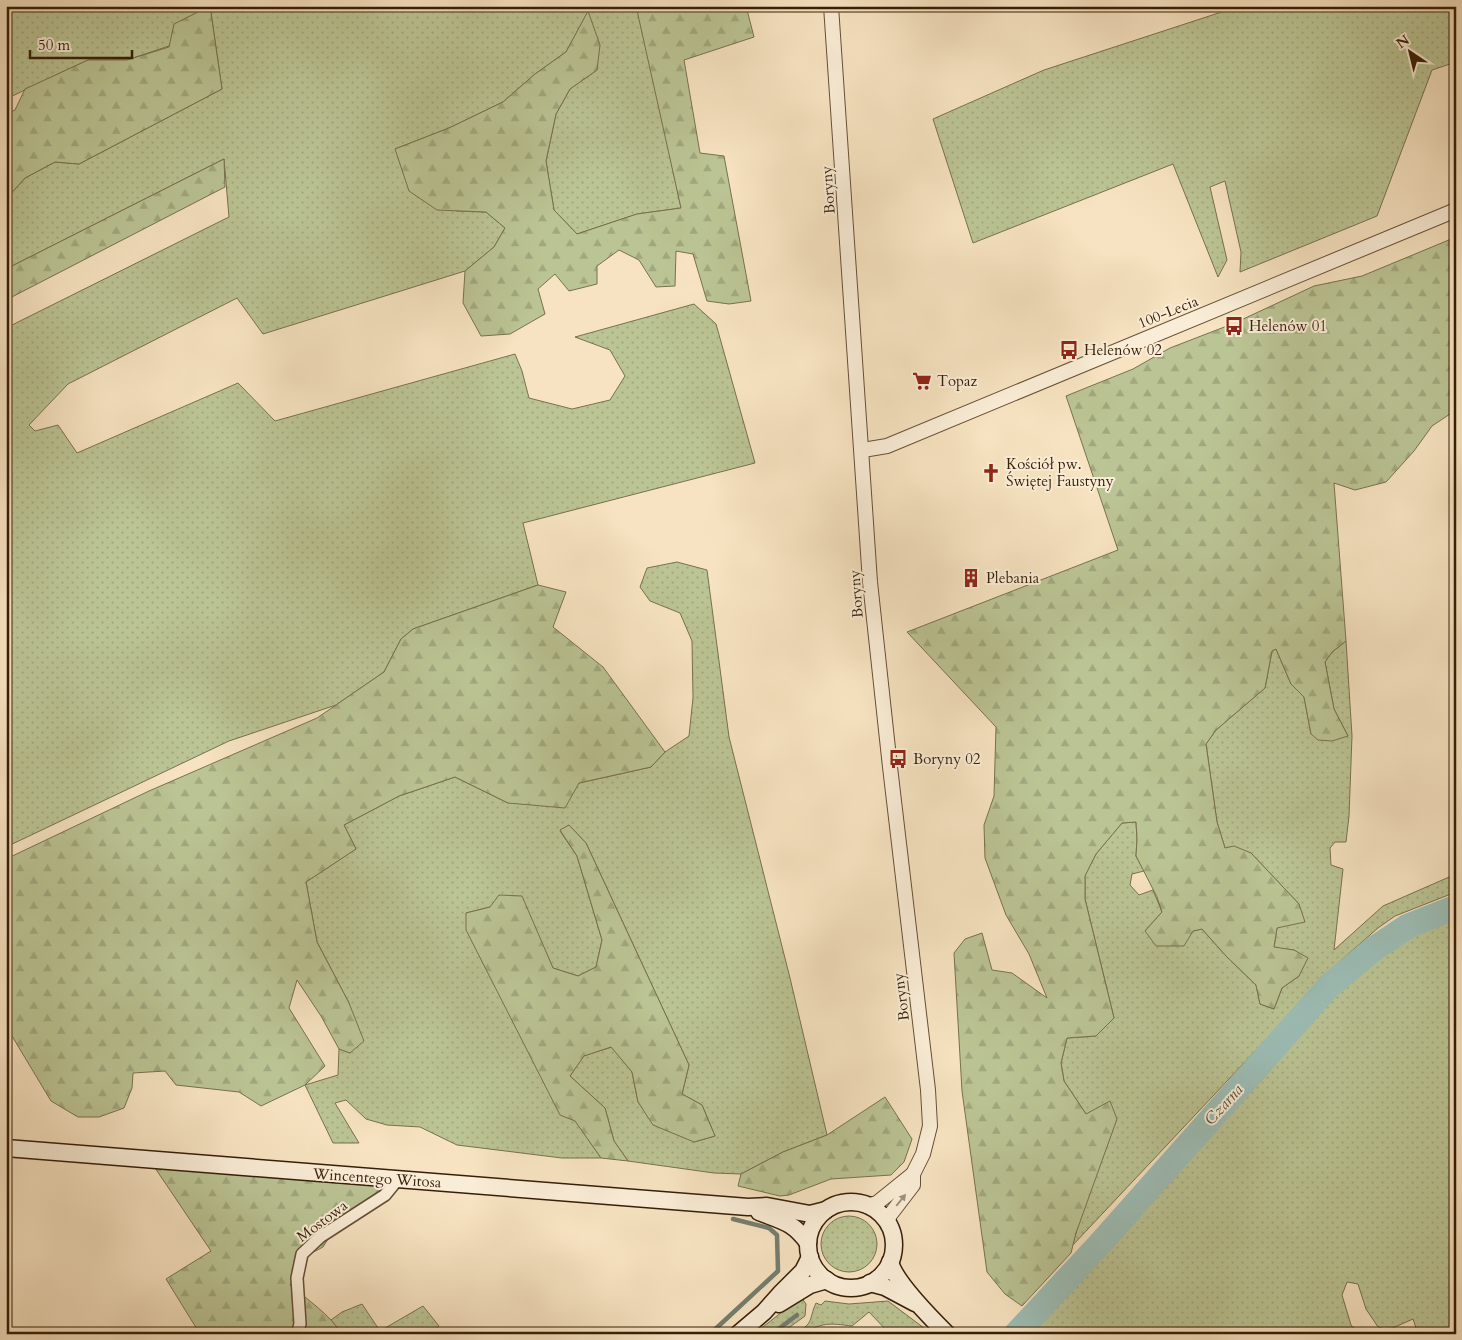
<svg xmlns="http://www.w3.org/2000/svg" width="1462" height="1340" viewBox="0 0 1462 1340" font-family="Cardo,serif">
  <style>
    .grass { fill: url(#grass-dots); stroke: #78714e }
    .forest { fill: url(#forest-firs); stroke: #78714e }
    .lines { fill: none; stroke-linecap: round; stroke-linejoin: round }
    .stream { stroke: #747e70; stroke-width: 4.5 }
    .river { stroke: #9dbeb6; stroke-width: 25 }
    .minor-casing { stroke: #664f36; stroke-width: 14 }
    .tertiary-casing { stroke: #664f36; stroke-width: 16 }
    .secondary-casing { stroke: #361e07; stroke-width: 19 }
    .minor { stroke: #faedd7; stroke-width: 11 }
    .tertiary { stroke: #faedd7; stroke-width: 14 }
    .secondary { stroke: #faedd7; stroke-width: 16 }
    .oneway { fill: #a29079 }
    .labels { text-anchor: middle; stroke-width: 4; stroke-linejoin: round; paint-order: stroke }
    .street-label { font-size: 15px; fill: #361e07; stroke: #faedd7 }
    .poi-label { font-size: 15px; fill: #361e07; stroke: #faedd7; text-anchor: start }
    .water-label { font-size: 16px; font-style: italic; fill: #554e3c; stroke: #faedd7 }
  </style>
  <defs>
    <pattern id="grass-dots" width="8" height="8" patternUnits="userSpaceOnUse" patternTransform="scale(1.25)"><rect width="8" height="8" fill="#bbc494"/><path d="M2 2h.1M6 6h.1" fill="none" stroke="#a1a87e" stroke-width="1.8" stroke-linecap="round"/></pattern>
    <pattern id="forest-firs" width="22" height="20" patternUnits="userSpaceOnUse" patternTransform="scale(1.25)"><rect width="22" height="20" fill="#bbc494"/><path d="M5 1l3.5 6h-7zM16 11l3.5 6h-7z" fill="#a1a87e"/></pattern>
  </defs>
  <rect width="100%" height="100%" fill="#f7e3c1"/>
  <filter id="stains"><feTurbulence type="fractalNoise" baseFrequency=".004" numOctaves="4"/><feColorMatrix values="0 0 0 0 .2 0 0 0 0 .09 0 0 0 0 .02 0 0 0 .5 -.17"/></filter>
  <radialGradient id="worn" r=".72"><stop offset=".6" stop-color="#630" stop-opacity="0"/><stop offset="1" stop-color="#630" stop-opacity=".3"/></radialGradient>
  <g class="grass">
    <path d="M6,6H638L681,208L637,214L577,234L554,210L546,161L556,114L570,89L597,70L588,12L566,52L535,74L503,102L449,128L395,149L456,211L486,212L505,228L494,247L465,271L263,334L237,298L68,384L29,425L35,431L58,425L77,453L238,383L275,421L515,354L522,371L529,398L572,409L610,400L625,376L610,350L575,337L694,304L716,324L755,463L523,523L538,585L413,629L401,639L384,672L336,705L229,741L6,847V328L229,217L224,159L6,269V199L25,178L55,162L79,164L222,89L210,6L169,46L127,60H88L6,99Z"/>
    <path d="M1240,6H1456V62L1432,70L1377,216L1240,272L1241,252L1225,181L1210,187L1227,260L1218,277L1173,164L973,243L933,119L1044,70Z"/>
    <path d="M677,562L707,570L729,737L790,978L827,1135L783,1152L741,1174L714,1173L628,1161L614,1141L605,1108L570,1076L583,1056L612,1047L632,1072L638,1102L694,1142L715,1136L702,1105L682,1094L689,1065L586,843L569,825L560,831L577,856L602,940L596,967L578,976L553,968L544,948L490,907L466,913L575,1120L601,1158H562L457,1145L420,1127L387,1125L366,1119L346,1100L335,1103L359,1143H333L305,1085L338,1075L339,1049L350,1053L349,1003L317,942L306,882L356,849L344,825L399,796L455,777L508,803L579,783L651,767L665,752L689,736L693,698L692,641L680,613L650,601L640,587L647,568Z"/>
    <path d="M1346,641L1352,736L1349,816L1346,842H1335L1330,848L1331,865L1343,869L1334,950L1383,906L1456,874V892L1395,916L1378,928L1338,963L1072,1246L1076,1233L1086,1114L1064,1081L1061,1063L1067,1038L1096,1036L1114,1018L1085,899V875L1096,854L1122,823L1136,822L1137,839L1136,856L1144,871L1132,874L1130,885L1139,895L1153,890L1162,912L1145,931H1193L1202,929L1226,956L1256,985L1260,1004L1274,1009L1282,988L1299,976L1294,950L1274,948L1277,928L1299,904L1251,853L1225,848L1217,822L1206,744L1216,730L1265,688L1272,651L1276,649L1291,684L1304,697L1311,734L1348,736L1334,709L1325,662L1332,652Z"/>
    <path d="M1456,913V1334H1418L1413,1319L1388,1330L1378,1327L1366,1309L1358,1284L1347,1282L1342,1295L1351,1325L1360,1334H1081C1069,1331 1058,1334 1045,1334L1035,1322L1267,1074L1334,993L1380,952L1413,931Z"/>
    <circle cx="849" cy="1244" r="28"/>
    <path d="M801,1297L806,1304L805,1316L780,1334H754Z"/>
    <path d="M825,1301L849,1304L888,1301L924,1328L929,1334H890L869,1312L852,1326C843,1325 832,1323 823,1325C813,1327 805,1334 796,1334C815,1321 808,1321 816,1303L821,1305Z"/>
    <path d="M362,1304L380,1331L423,1306L439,1326L431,1334H342L331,1320L342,1312Z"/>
  </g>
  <g class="forest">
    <path d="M210,6L222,89L79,164L55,162L25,178L6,199V114L15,110L25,89L88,60H127L169,47L174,24Z"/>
    <path d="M636,6H746L754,37L684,60L700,153L724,156L751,301L729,304L707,301L693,254L676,251L675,286L656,287L639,260L619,250L597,266V284L569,291L555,274L538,289L545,314L510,334L481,336L463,303L465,271L494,247L505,228L486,212L437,210L409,191L395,149L449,128L503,102L535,74L566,52L588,11L600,45L597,70L570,89L556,114L546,161L554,210L577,234L637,214L681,208Z"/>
    <path d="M224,159L225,187L6,300V269Z"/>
    <path d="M1456,237V410L1432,426L1414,451L1386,482L1355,490L1334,483L1346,641L1332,652L1325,662L1334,709L1348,736L1332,741L1318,740L1311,734L1304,697L1291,684L1276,649L1272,651L1265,688L1216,730L1206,744L1217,822L1225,848L1234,846L1251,853L1299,904L1305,922L1277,928L1274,947L1294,950L1308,958L1299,976L1282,988L1274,1009L1260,1004L1256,985L1226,956L1202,929L1193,931L1184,946H1156L1145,931L1162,912L1157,897L1136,856L1137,839L1136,822L1122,823L1096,854L1085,876V899L1114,1018L1096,1036L1067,1038L1061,1063L1064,1081L1086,1114L1110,1101L1117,1119L1076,1233L1071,1253L1022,1306L1005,1294L987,1272L962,1091L954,953L965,939L982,933L992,970L1012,973L1047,998L1029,954L1006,915L985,858L984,825L994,796L996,727L907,632L1118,550L1066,396L1133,369L1170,348L1227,326L1229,330L1241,325L1239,321L1314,286L1362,276Z"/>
    <path d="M538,585L566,592L553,627L603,667L665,752L651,767L579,783L565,808L508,803L455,777L399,796L344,825L356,849L306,882L317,942L349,1003L364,1041L350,1053L339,1049L321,1016L297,980L289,1008L325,1066L305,1085L261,1106L239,1092L176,1085L165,1071L133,1073L132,1088L124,1108L99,1117H78L51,1101L6,1026V859L149,791L317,718L384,672L401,639L413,629Z"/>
    <path d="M569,825L586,843L689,1065L682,1094L702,1105L715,1136L694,1142L653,1125L638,1102L632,1072L611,1047L584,1056L570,1076L605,1108L614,1141L628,1161L601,1158L575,1121L560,1115L466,930V913L490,907L499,895L522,896L553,968L578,976L596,967L602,940L577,856L560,830Z"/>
    <path d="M885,1097L912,1139L904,1162L891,1175L831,1179L789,1195L780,1196L738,1186L741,1174L783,1152L827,1135Z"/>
    <path d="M149,1159L398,1179L343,1215L323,1247L306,1256L290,1285C308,1300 329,1314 342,1334H200L166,1279L211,1251Z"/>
  </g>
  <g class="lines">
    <g class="stream">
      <path d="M710,1334L778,1271L777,1235L769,1228L733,1219"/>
      <path d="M772,1334L797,1315"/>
    </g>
    <path class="river" d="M1016,1334L1098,1246L1329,986L1375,948L1408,926L1456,907"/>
    <g class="minor-casing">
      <path id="minor" d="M297,1334L300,1324L297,1278L302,1254L320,1237L385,1195L398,1179"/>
    </g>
    <g class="tertiary-casing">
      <g id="tertiary">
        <path d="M831,6L870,582L890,767L928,1090L930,1126L923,1154L913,1174V1185L890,1215L888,1219L889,1226"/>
        <path d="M863,450L887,446L1456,210"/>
        <path d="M867,1206L877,1203L913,1174"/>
      </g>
    </g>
    <g class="secondary-casing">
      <g id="secondary">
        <path d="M6,1148L748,1207L767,1206L810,1214L826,1210"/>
        <circle cx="851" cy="1245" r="43"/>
        <path d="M759,1212C782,1221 793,1222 808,1243"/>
        <path d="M890,1262C895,1282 931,1318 947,1334"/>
        <path d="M870,1283L885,1287L915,1303"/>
        <path d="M779,1304L810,1285L827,1280"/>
        <path d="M738,1334L764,1312L780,1294L803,1271L810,1257"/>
      </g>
    </g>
    <use href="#minor" class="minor"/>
    <use href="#tertiary" class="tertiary"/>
    <use href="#secondary" class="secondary"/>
  </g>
  <defs><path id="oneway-solid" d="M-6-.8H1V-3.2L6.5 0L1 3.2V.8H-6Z" transform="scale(1.25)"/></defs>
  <use class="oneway" href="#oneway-solid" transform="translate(901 1200) rotate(-51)"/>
  <defs>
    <g id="bus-bare" transform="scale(1.5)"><path d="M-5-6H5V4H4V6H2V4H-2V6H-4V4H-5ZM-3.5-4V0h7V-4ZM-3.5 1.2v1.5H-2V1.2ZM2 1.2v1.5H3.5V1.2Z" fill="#8f2418" stroke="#faedd7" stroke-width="2.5" paint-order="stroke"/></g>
    <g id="supermarket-bare" transform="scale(1.5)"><path d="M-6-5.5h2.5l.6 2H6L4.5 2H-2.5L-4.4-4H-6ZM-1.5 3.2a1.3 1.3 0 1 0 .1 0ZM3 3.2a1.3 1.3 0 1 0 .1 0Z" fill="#8f2418" stroke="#faedd7" stroke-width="2.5" paint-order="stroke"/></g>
    <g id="church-bare" transform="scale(1.5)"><path d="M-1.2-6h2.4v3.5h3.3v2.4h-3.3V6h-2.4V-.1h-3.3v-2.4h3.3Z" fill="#8f2418" stroke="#faedd7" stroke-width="2.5" paint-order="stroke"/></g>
    <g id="building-bare" transform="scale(1.5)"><path d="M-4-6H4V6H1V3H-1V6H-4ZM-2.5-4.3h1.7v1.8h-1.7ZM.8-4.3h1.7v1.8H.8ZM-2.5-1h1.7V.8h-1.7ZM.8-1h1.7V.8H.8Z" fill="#8f2418" stroke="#faedd7" stroke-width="2.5" paint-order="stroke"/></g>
  </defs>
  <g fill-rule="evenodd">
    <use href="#bus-bare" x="1234" y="326"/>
    <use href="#bus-bare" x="1069" y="350"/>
    <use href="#supermarket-bare" x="922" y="381"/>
    <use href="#church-bare" x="991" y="473"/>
    <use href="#building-bare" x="971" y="578"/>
    <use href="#bus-bare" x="898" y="759"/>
  </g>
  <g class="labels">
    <g class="street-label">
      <text transform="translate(828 190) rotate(-94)" y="5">Boryny</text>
      <text transform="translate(1168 312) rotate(-22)" y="5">100-Lecia</text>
      <text transform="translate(856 594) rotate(-94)" y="5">Boryny</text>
      <text transform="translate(901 997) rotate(-97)" y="5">Boryny</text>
      <text transform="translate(377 1178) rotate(4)" y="5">Wincentego Witosa</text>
      <text transform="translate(322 1221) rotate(-37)" y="5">Mostowa</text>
    </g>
    <g class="poi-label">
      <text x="1249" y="331">Helenów 01</text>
      <text x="1084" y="355">Helenów 02</text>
      <text x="937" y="386">Topaz</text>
      <text x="1006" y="469">Kościół pw.<tspan x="1006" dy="17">Świętej Faustyny</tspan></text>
      <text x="986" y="583">Plebania</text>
      <text x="913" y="764">Boryny 02</text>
    </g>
    <g class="water-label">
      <text transform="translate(1223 1104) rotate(-48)" y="6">Czarna</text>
    </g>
  </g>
  <rect width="1462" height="1340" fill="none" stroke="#f7e3c1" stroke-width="25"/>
  <rect x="8" y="8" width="1447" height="1325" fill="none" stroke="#361e07" stroke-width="2.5"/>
  <rect x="12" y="12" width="1437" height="1315" fill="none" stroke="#361e07"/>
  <g transform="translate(1410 52) rotate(325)" stroke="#faedd7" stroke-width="4" paint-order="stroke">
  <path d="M0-4L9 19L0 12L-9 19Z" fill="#361e07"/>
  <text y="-8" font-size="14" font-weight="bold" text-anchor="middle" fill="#361e07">N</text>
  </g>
  <path d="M30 50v8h102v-8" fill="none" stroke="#361e07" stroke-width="2.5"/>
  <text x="38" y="50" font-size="15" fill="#361e07" stroke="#faedd7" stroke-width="4" paint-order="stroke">50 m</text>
  <rect width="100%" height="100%" filter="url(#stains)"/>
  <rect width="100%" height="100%" fill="url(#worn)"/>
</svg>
